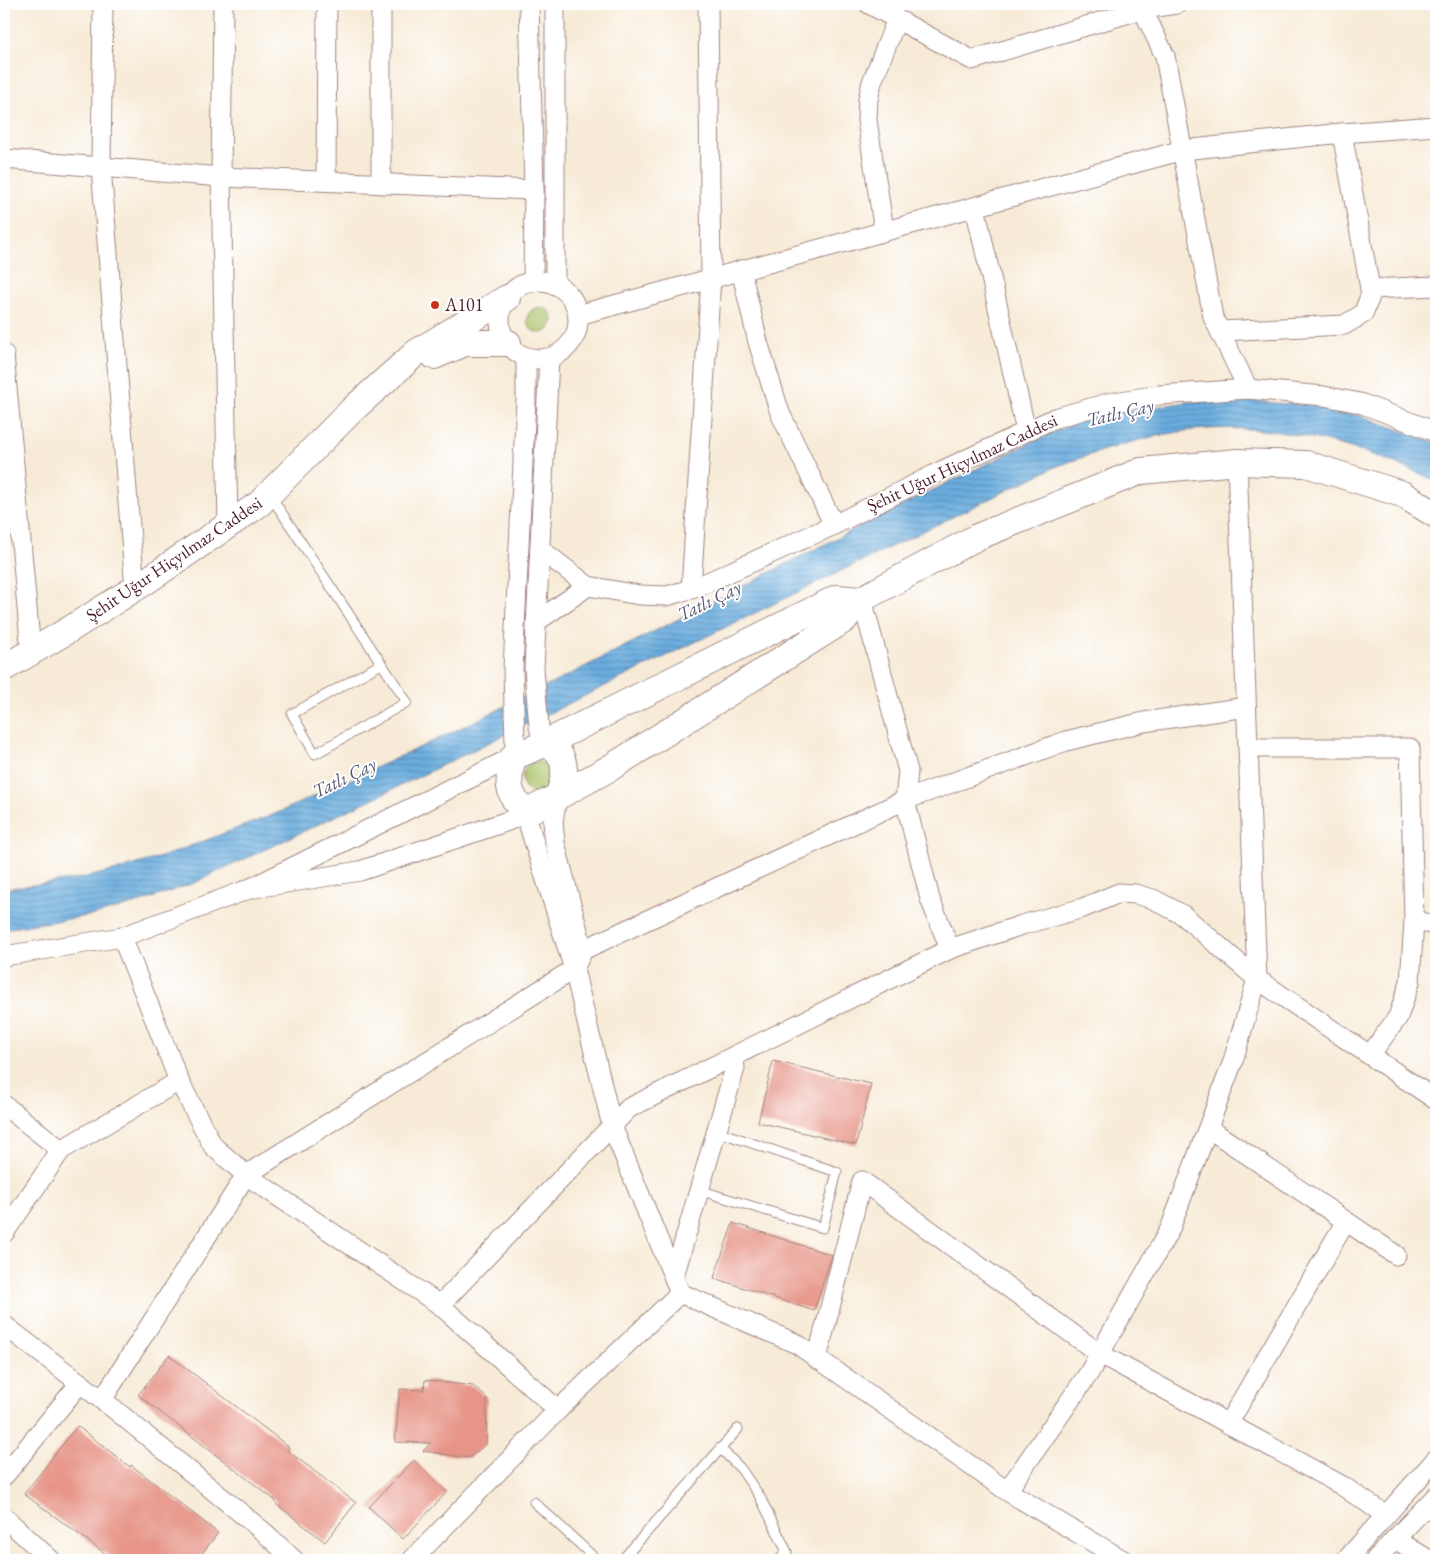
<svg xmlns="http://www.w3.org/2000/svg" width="1440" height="1564" viewBox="0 0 1440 1564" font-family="'EB Garamond',serif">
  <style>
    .green { fill: #aac369; stroke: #7a714a }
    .water { fill: url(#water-rules); stroke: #5a6685 }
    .building { fill: #e79588 }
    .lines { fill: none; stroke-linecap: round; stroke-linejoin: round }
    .lane-casing { stroke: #a08581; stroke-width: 11 }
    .street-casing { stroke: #a08581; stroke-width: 21 }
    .secondary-casing { stroke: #a08581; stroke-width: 28 }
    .lane { stroke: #fff; stroke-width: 9 }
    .street { stroke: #fff; stroke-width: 19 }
    .secondary { stroke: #fff; stroke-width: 26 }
    .poi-dot { fill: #c8321e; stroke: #fff; stroke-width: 2 }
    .labels { text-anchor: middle; stroke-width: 4; stroke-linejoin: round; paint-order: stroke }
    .poi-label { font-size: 18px; fill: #4a1f2b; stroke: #fff; text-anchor: start }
    .street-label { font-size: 18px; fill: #4a1f2b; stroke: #fff }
    .water-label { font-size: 19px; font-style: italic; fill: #565873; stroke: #fff }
  </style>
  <defs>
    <pattern id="water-rules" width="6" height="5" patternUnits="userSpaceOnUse" patternTransform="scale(1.25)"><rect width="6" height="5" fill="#69addf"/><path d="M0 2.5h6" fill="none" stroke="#588cb5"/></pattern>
  </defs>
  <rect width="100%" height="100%" fill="#fff"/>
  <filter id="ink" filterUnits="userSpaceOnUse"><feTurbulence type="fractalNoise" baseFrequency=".02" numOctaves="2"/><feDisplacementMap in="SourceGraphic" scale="10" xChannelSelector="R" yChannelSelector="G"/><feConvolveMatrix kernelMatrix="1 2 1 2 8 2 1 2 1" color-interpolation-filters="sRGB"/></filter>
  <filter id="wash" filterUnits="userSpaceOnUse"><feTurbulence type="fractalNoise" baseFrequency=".0096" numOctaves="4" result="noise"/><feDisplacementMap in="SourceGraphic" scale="20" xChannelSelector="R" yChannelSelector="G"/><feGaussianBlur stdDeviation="1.12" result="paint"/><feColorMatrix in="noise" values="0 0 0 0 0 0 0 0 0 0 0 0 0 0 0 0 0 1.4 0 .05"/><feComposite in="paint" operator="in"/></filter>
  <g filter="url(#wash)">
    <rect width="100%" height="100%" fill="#f7ebd7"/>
    <g class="green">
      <circle cx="540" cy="320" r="13"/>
      <circle cx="538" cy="778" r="16"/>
    </g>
    <path class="water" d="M1242,398L1273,403L1316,405L1364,417L1436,443V481C1363,446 1276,422 1194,430C1146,435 1100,451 1055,467L406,783L194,883L138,903L94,915L4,929V889L77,879L118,870L164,856L275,814L440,738L551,684L886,513L1039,438L1090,417L1187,402Z"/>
    <g id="blocks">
      <g class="building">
        <path d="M773,1061L871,1084L856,1145L758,1122Z"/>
        <path d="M733,1223L832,1255L814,1311L714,1278Z"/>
        <path d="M169,1355L289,1447L287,1450L356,1503L325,1542L275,1503L276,1501L138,1395Z"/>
        <path d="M425,1380L473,1386L487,1398L486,1444L469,1458L423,1451L431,1443L395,1442L400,1389L424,1390Z"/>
        <path d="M77,1426L130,1467L131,1465L218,1533L197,1560H114L24,1494Z"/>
        <path d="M414,1460L447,1492L403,1539L369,1507Z"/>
      </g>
    </g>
  </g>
  <g filter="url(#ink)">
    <use href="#blocks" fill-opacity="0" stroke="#a08581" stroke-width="1"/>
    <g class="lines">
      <g class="lane-casing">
        <g id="lane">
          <path d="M270,495L407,702L315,754L292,714L381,664"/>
          <path d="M699,1190L823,1228L837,1172L716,1131"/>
          <path d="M720,1448L741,1469L760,1497L787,1552L779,1560"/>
          <path d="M534,1502L597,1560"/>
          <path d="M622,1560L738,1429"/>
        </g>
      </g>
      <g class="street-casing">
        <g id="street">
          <path d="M103,4L101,167L135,589"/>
          <path d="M223,4L221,177L228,525"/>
          <path d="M529,4L534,190L533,282"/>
          <path d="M869,4L972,60L1143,9L1176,4"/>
          <path d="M1140,4L1165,56L1213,317L1248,389"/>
          <path d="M4,159L221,177L534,190"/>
          <path d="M326,181L327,4"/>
          <path d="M381,184V4"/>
          <path d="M975,207L1026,431"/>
          <path d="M884,231L867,120L868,99L872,82L897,19"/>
          <path d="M741,270L758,342L780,413L834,525"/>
          <circle cx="539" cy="320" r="39"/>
          <path d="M555,285V4"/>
          <path d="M1370,289L1436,286"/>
          <path d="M578,315L1183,150L1342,133L1436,126"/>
          <path d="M1220,331L1344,325L1363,314L1371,294L1342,133"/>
          <path d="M4,354L31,652"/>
          <path d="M540,549L588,586L639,595L667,596L697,587L834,525L941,471L1055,418L1108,403L1159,395L1248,389L1324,396L1360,403L1436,432"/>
          <path d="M691,589L711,278L708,4"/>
          <path d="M862,599L908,771L905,800L930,899L950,949L1022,925L1083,908L1119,893L1135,894L1153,899L1183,915L1257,979L1436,1100"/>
          <path d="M536,622L588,586"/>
          <path d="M544,744L539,727L534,669L549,358"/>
          <path d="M1248,748H1410L1414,921L1410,982L1398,1017L1370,1055"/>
          <path d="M557,797L553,822L555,843L583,950"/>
          <path d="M249,889L360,871L508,821L525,813L574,969L612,1126L680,1293L558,1410L412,1560"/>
          <path d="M1414,921L1436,925"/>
          <path d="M122,937L179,1081L213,1146L246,1175L440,1305L558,1410"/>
          <path d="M4,956L122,937L249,889L513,757L515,744L513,669L526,400V357"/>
          <path d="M4,1105L61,1150L4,1233"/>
          <path d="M1208,1128L1396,1255"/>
          <path d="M61,1150L179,1081"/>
          <path d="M674,1276L735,1068L734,1056"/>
          <path d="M680,1293L797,1344L1007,1491L1123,1560"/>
          <path d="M440,1305L629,1108L950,949"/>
          <path d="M4,1325L114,1409L265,1533L294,1560"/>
          <path d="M817,1359L862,1181L1100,1354L1341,1485L1386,1515"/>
          <path d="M102,1400L246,1175L574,969L583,950L905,800L1066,741L1144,722L1246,707"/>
          <path d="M1228,1424L1346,1221"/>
          <path d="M4,1476L80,1383"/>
          <path d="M1007,1491L1089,1373L1170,1229L1233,1061L1257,979L1237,462"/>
          <path d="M4,1517L51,1560"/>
          <path d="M1395,1539L1429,1560"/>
          <path d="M1346,1560L1436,1459"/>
          <path d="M1375,1560L1436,1496"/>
        </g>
      </g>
      <g class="secondary-casing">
        <g id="secondary">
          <path d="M434,356L465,343H508"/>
          <path d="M860,600L837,598L544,744L513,757C507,782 507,794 525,813L557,797L610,768L844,620L860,600L977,537L1141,471L1237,462L1306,464L1402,494L1436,515"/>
          <path d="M4,668L67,631L142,584L259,504L352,410L417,352L507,298"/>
          <path d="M544,744C549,746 555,748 558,752C568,765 564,784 557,797"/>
        </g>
      </g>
      <use href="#lane" class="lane"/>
      <use href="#street" class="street"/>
      <use href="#secondary" class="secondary"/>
    </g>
  </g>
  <circle class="poi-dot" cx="435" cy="305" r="5"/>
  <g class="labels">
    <g class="poi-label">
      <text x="445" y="311">A101</text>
    </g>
    <g class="street-label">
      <text transform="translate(962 463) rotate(-25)" y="6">Şehit Uğur Hiçyılmaz Caddesi</text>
      <text transform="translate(174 559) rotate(-34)" y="6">Şehit Uğur Hiçyılmaz Caddesi</text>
    </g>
    <g class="water-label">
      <text transform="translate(1120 412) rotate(-13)" y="7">Tatlı Çay</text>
      <text transform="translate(709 600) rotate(-26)" y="7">Tatlı Çay</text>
      <text transform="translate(344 777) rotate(-26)" y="7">Tatlı Çay</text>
    </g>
  </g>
  <rect width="1440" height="1564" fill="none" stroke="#fff" stroke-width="20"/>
</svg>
